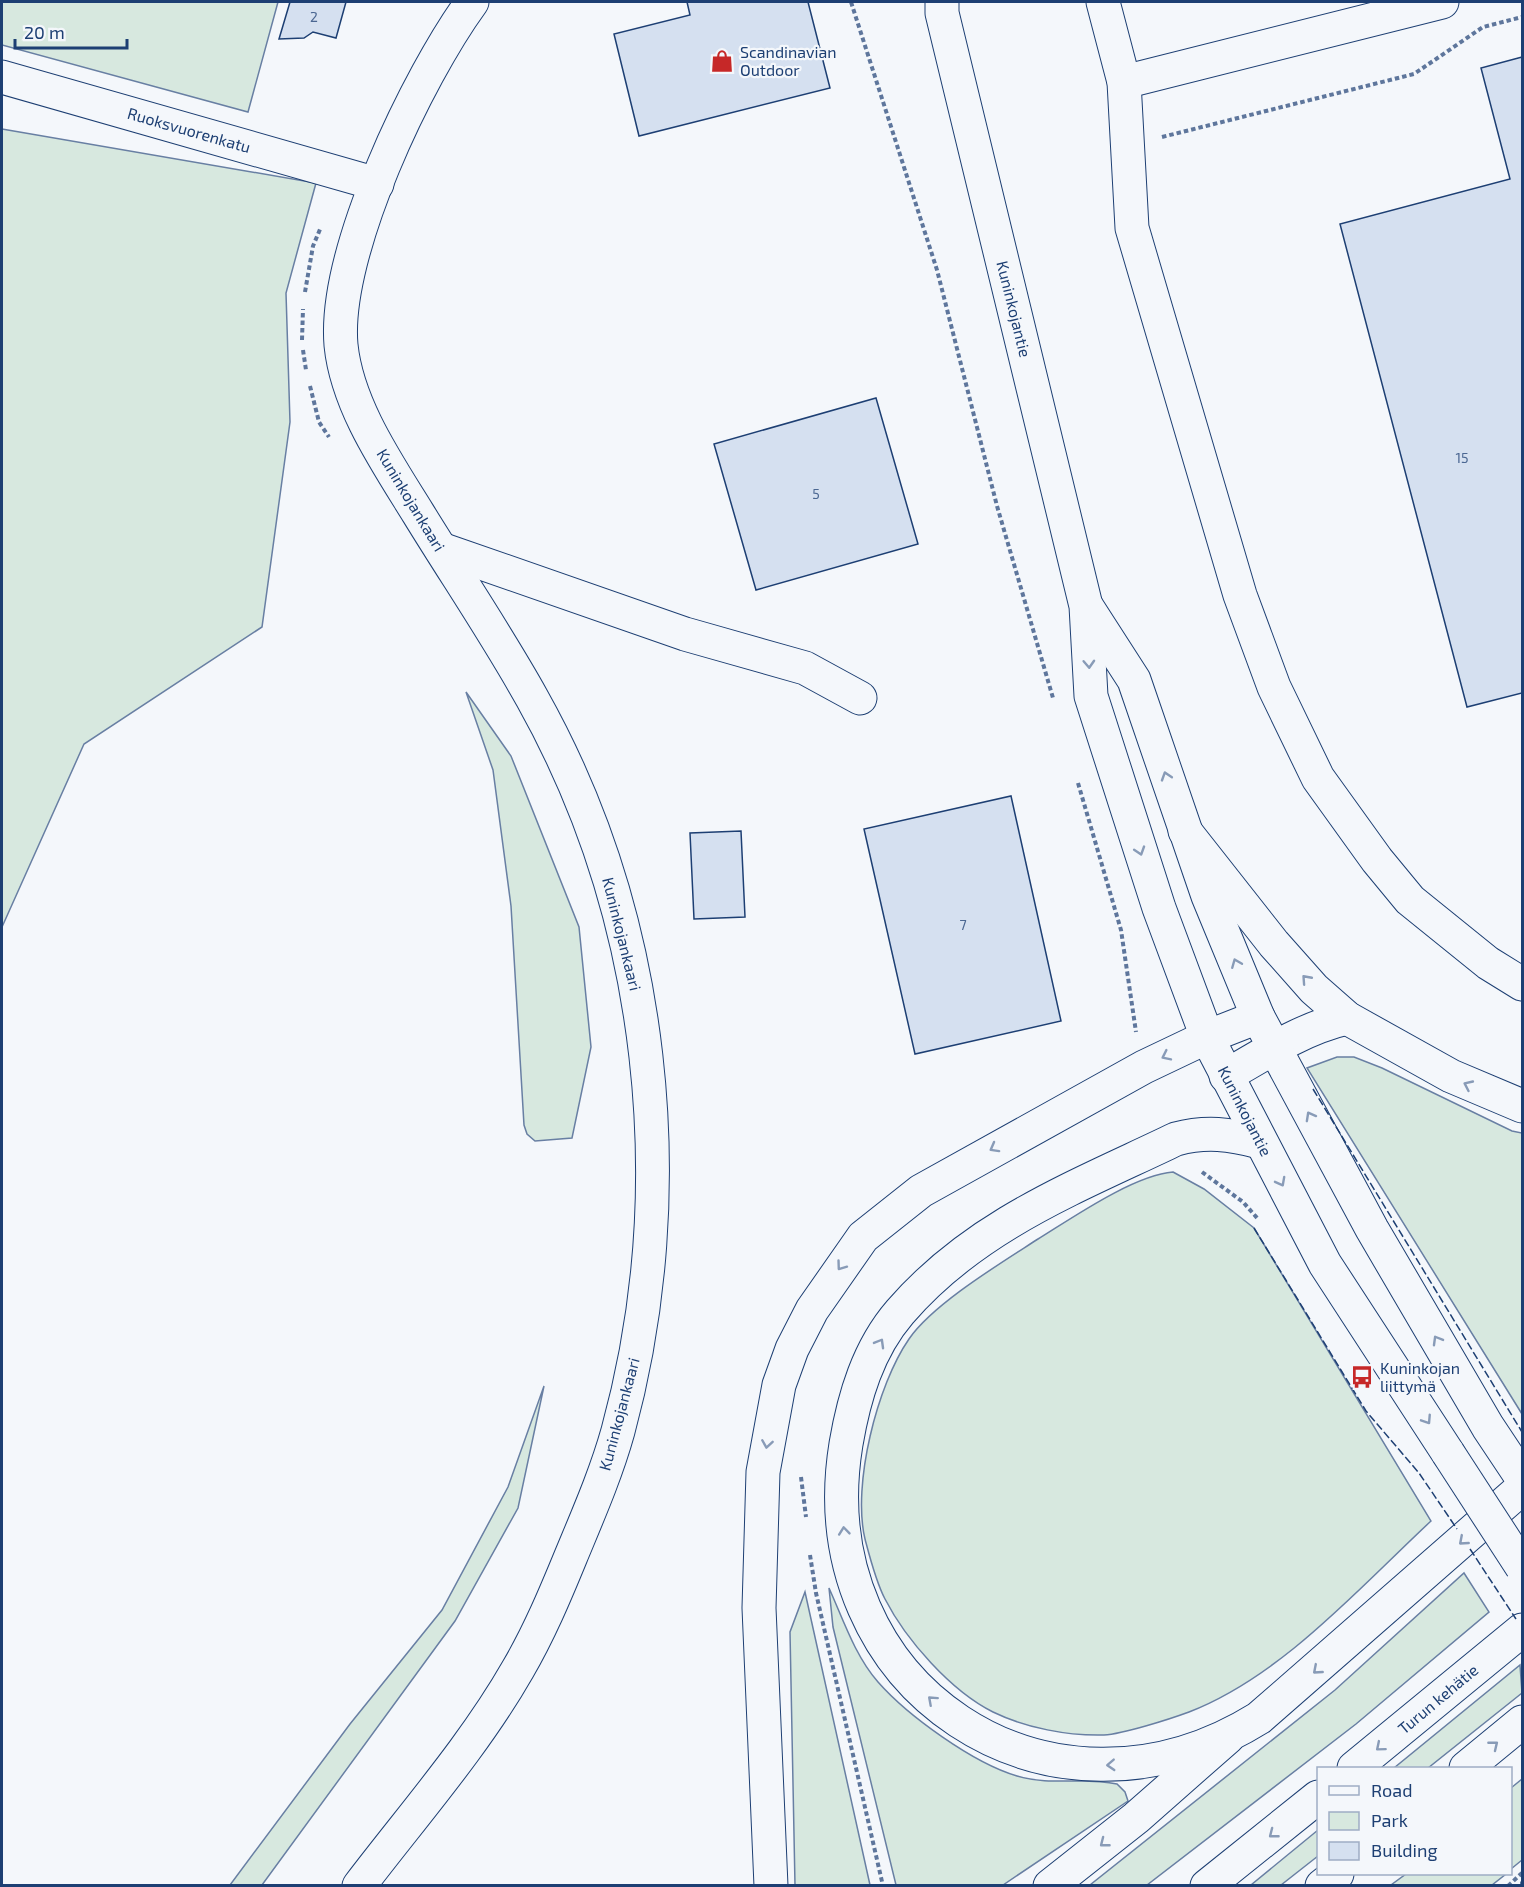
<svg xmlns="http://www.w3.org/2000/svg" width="1524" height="1887" viewBox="0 0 1524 1887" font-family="'Exo 2',sans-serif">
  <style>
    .green { fill: #d7e8df; stroke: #687fa3; stroke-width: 1.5 }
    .building { fill: #d5e0f0; stroke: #1d3f73; stroke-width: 1.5 }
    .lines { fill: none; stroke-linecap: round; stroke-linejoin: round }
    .minor-casing { stroke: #1d3f73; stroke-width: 35 }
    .major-casing { stroke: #1d3f73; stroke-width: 35 }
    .highway-casing { stroke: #1d3f73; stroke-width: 35 }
    .path { stroke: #5e769c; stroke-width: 4; stroke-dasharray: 4.5 3; stroke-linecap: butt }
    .minor { stroke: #f4f7fb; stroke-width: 33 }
    .major { stroke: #f4f7fb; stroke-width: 33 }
    .highway { stroke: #f4f7fb; stroke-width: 33 }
    .major-bridge-casing { stroke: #1d3f73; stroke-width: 35; stroke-linecap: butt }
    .major-bridge { stroke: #f4f7fb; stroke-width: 33 }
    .fence { stroke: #1d3f73; stroke-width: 1.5; stroke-dasharray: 8 3; stroke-linecap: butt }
    .oneway { stroke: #889bb7 }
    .labels { text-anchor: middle; stroke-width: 4.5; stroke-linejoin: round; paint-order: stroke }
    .number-label { font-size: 14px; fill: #4b6792 }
    .poi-label { font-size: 16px; fill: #1d3f73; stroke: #f4f7fb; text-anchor: start }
    .street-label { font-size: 16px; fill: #1d3f73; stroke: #f4f7fb }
  </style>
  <rect width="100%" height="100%" fill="#f4f7fb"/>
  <g class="green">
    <path d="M2,2H278L248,112L2,45Z"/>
    <path d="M2,129L316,183L286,293L290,422L262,627L84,744L2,927Z"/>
    <path d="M466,692L511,756L579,927L591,1047L572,1138L535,1141L527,1134L524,1125L511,906L493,770Z"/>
    <path d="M1337,1057H1354L1382,1068L1512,1131L1522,1133V1414L1307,1068Z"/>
    <path d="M1173,1172L1204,1189L1254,1228L1431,1521C1359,1588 1282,1676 1189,1712C1170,1719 1123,1734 1104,1735C1068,1736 1026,1728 993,1712C951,1691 906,1640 885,1599C876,1582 870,1558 865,1539C852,1485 877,1385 909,1339C933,1304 1001,1263 1038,1239C1072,1218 1134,1175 1173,1172Z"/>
    <path d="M544,1386L518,1508L455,1621L262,1885H230L350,1724L442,1610L508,1487Z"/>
    <path d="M1464,1573L1489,1612L1356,1724L1147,1885H1090L1335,1690Z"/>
    <path d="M829,1588C843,1619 855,1656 878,1682C908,1716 973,1763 1017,1776C1051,1786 1084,1777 1117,1784L1125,1792L1128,1801L1003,1885H896L833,1627Z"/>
    <path d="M805,1592L870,1885H795L790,1632Z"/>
    <path d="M1520,1665L1522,1693L1428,1768H1394Z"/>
    <path d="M1522,1779V1860L1511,1869V1788Z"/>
    <path d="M1318,1830V1856L1281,1885H1251Z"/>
    <path d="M1406,1874H1506L1492,1885H1391Z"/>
  </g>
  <g class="building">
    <path d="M290,2H346L336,38L313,32L304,38L279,39Z"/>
    <path d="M687,2H808L830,88L639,136L614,34L690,15Z"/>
    <path d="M1522,57V693L1467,707L1340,224L1510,179L1481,68Z"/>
    <path d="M876,398L918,544L756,590L714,444Z"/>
    <path d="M1011,796L1061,1021L915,1054L864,829Z"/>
    <path d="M741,831L745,917L694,919L690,833Z"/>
  </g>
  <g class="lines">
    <g class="minor-casing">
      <g id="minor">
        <path d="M1103,2L1124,82L1132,228L1240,595L1274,687L1318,778L1377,860L1410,900L1488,963L1522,984"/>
        <path d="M2,77L377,184"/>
        <path d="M1124,82L1442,2"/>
        <path d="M441,549L685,634L805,668L860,698"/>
        <path d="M1226,1076C1265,1053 1304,1028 1347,1018"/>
        <path d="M359,1886C413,1815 474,1746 518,1669C539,1633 555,1595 571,1556C588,1515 606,1474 618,1431C684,1189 655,917 532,698C497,635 456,575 418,513C387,463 347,405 341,345C333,252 418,76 472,2"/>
        <path d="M1050,1886L1136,1818L1228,1737"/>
      </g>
    </g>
    <g class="major-casing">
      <g id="major">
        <path d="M942,2V13L1086,606L1091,696L1159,908L1207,1037L1325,1264L1448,1453"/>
        <path d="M1087,607L1134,680L1208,896L1258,1017L1372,1229L1488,1427L1522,1478"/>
      </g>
    </g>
    <g class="highway-casing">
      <g id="highway">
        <path d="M1185,831L1274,944L1314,989L1347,1018L1451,1076L1522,1106"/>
        <path d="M1260,1142C1230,1134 1206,1131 1176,1139C1076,1187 975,1225 900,1312C868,1349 854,1397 846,1444C806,1688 1050,1848 1259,1718L1522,1488"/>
        <path d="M1354,1768L1522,1630"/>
        <path d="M1466,1768L1522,1722"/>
        <path d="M771,1886L759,1608L763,1472L779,1385L792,1349L812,1310L863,1237L921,1191L1144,1067L1207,1037L1258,1017"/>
        <path d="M1207,1886L1318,1797"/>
        <path d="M1322,1886L1337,1874"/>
      </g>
    </g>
    <g class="path">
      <path d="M851,2L937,270L997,506L1053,698"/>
      <path d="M1162,137L1414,74L1483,27L1522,17"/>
      <path d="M305,292L313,246L321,227"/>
      <path d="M302,340L303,309"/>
      <path d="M303,350L306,370"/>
      <path d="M310,386L319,422L329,437"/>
      <path d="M1078,783L1121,930L1136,1032"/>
      <path d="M1202,1172L1243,1202L1258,1219"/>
      <path d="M801,1477L806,1517"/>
      <path d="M810,1555L816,1593L883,1886"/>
      <path d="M1508,1886L1522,1873"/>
      <path d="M1522,1886V1879"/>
    </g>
    <use href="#minor" class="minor"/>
    <use href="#major" class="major"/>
    <use href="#highway" class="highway"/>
    <g class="major-bridge-casing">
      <path id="major-bridge" d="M1448,1453L1522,1567"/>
    </g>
    <use href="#major-bridge" class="major-bridge"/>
    <g class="fence">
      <path d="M1313,1089L1522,1432"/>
      <path d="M1254,1228L1366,1411L1419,1473L1457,1529"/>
      <path d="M1470,1549L1516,1619"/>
    </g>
  </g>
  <defs><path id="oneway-chevron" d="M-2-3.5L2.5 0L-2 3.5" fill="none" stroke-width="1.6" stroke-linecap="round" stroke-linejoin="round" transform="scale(1.5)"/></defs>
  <g class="oneway">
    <use href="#oneway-chevron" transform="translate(1089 664) rotate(87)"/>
    <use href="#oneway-chevron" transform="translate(1166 776) rotate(-108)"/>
    <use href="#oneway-chevron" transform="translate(1140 851) rotate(72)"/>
    <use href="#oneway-chevron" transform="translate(1236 963) rotate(-112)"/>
    <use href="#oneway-chevron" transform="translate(1306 979) rotate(-132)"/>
    <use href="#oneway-chevron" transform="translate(1166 1056) rotate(154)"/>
    <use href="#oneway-chevron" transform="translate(1468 1085) rotate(-155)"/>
    <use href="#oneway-chevron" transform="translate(1310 1116) rotate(-119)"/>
    <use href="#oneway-chevron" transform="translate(994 1148) rotate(151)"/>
    <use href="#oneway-chevron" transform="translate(1281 1182) rotate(62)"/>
    <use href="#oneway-chevron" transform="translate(841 1266) rotate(126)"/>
    <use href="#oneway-chevron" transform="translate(1437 1340) rotate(-120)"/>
    <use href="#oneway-chevron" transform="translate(880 1343) rotate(-60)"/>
    <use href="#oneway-chevron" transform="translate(1427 1420) rotate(57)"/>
    <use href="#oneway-chevron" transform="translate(767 1444) rotate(99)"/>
    <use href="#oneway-chevron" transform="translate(844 1531) rotate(-96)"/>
    <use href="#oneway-chevron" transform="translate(1463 1541) rotate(139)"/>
    <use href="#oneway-chevron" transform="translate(1317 1670) rotate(139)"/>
    <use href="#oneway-chevron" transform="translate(932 1700) rotate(-138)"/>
    <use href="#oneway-chevron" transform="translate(1494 1745) rotate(-39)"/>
    <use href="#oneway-chevron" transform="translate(1380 1747) rotate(140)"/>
    <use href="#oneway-chevron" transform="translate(1111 1765) rotate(177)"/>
    <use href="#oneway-chevron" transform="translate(1273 1834) rotate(142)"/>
    <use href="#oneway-chevron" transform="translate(1104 1843) rotate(142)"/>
  </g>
  <defs>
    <g id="shop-bare" transform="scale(1.8)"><path d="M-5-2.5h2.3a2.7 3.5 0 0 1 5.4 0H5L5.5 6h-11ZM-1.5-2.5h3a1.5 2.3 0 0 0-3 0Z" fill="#c62828" stroke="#f4f7fb" stroke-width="2.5" paint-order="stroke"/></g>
    <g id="bus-bare" transform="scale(1.8)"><path d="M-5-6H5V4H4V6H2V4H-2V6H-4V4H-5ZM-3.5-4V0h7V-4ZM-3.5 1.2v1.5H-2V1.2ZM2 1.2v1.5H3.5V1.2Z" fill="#c62828" stroke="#f4f7fb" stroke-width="2.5" paint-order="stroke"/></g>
  </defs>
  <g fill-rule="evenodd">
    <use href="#shop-bare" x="722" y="61"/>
    <use href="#bus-bare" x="1362" y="1377"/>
  </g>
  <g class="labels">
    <g class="number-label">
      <text x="314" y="22">2</text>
      <text x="1462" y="463">15</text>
      <text x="816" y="499">5</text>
      <text x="963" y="930">7</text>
    </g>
    <g class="poi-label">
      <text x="740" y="58">Scandinavian<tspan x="740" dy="18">Outdoor</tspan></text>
      <text x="1380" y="1374">Kuninkojan<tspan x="1380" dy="18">liittymä</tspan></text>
    </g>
    <g class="street-label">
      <text transform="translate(189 130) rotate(16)" y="6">Ruoksvuorenkatu</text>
      <text transform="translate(1014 309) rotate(76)" y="6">Kuninkojantie</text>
      <text transform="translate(411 500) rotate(59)" y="6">Kuninkojankaari</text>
      <text transform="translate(622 934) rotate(76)" y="6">Kuninkojankaari</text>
      <text transform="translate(1245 1111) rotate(63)" y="6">Kuninkojantie</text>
      <text transform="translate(619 1414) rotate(-75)" y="6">Kuninkojankaari</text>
      <text transform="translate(1438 1699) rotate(-40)" y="6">Turun kehätie</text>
    </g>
  </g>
  <rect width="1524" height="1887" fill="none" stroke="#1d3f73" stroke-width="6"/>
  <rect x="1317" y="1767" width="195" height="108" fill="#f4f7fb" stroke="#9eadc5" stroke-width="1.5"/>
  <rect x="1329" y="1786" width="30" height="9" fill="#f4f7fb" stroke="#9eadc5" stroke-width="1.5"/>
  <text x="1371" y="1797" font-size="18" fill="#1d3f73">Road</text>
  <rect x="1329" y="1812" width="30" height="18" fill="#d7e8df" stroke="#9eadc5" stroke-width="1.5"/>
  <text x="1371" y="1827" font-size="18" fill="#1d3f73">Park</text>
  <rect x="1329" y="1842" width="30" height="18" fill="#d5e0f0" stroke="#9eadc5" stroke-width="1.5"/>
  <text x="1371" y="1857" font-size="18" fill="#1d3f73">Building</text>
  <path d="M15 39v9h112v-9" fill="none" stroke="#1d3f73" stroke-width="3"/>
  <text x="24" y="39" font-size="18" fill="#1d3f73" stroke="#f4f7fb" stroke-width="4.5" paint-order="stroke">20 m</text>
</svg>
